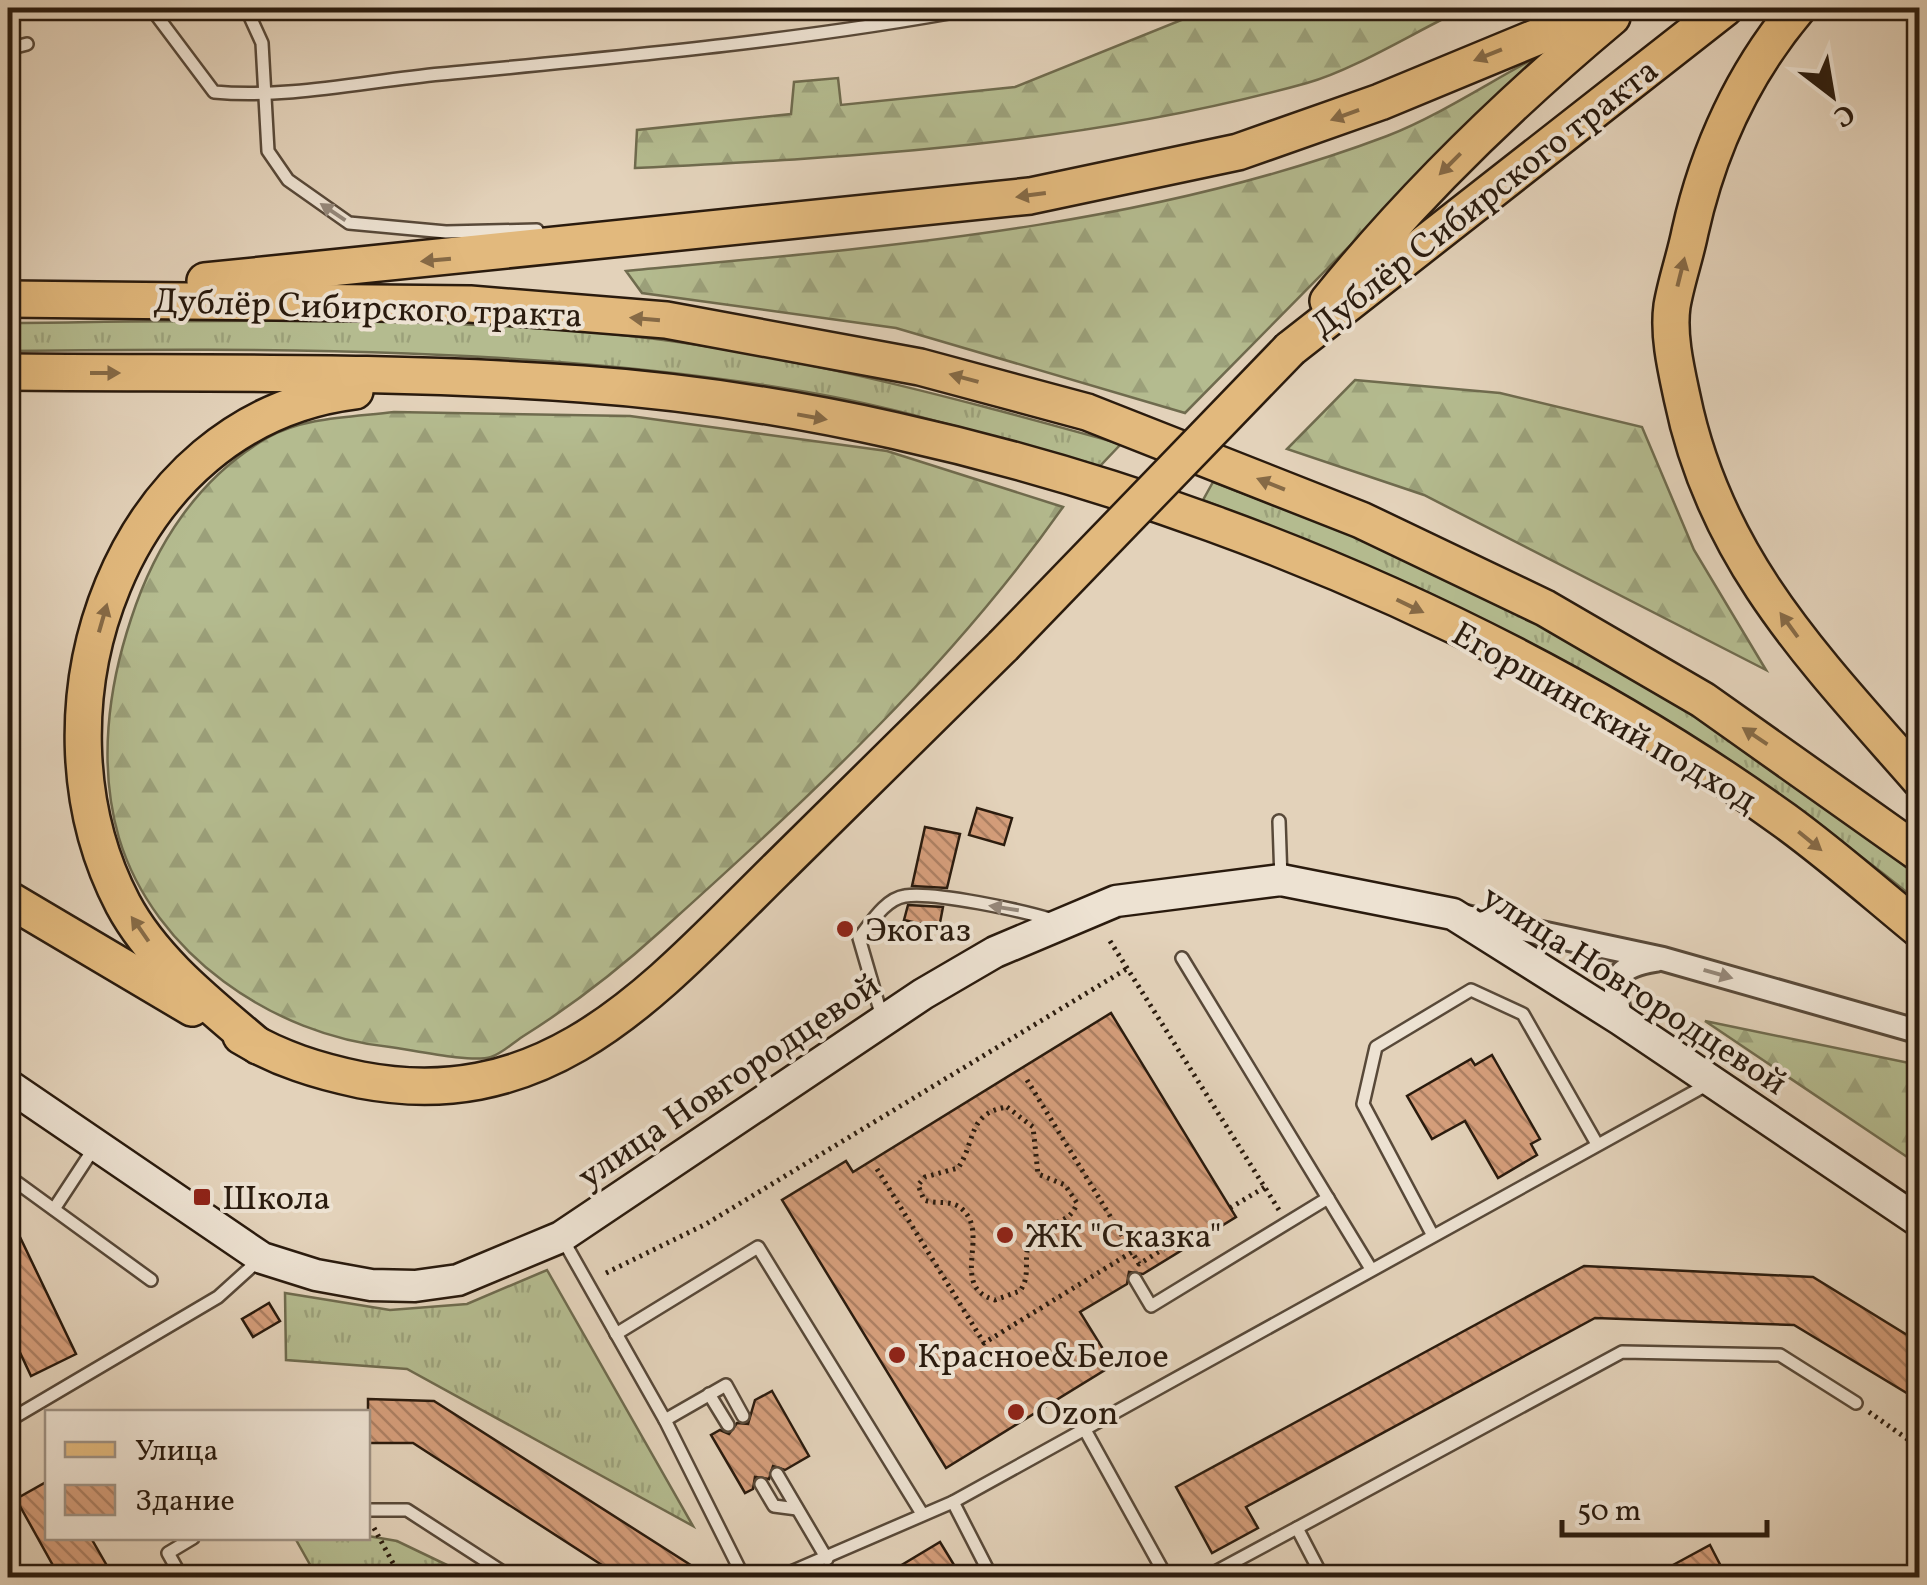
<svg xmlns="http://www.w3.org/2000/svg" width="1927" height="1585" viewBox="0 0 1927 1585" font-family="Vollkorn,serif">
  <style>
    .grass { fill: url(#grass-tufts); stroke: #6f6b4e; stroke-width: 2.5 }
    .forest { fill: url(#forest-firs); stroke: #6f6b4e; stroke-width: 2.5 }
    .building { fill: url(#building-back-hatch); stroke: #2a1b0e; stroke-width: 2.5 }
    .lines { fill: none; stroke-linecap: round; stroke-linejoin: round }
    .lane-casing { stroke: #584939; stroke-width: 16 }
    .street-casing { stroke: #584939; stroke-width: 28 }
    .secondary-casing { stroke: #2a1b0e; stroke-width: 35 }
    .primary-casing { stroke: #2a1b0e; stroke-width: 40 }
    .path { stroke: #2a1b0e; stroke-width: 5; stroke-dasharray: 2.5 5; stroke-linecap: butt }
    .lane { stroke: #ede2d2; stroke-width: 11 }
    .street { stroke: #ede2d2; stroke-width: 22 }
    .secondary { stroke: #ede2d2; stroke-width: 30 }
    .primary { stroke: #e2b97d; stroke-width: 35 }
    .primary-bridge-casing { stroke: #2a1b0e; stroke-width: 40; stroke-linecap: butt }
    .primary-bridge { stroke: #e2b97d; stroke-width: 35 }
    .oneway { fill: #866a46 }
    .oneway2 { fill: #95887a }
    .poi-dot { fill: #8f2418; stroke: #ede2d2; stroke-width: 4 }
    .labels { text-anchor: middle; stroke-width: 8; stroke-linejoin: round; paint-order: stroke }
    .street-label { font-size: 35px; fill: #2a1b0e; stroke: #ede2d2 }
    .poi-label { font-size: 35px; fill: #2a1b0e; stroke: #ede2d2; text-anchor: start }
  </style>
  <defs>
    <pattern id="grass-tufts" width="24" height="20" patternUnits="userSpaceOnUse" patternTransform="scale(2.5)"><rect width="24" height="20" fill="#b4bb8f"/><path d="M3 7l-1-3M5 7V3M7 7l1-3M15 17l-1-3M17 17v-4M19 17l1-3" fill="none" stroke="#9ba07a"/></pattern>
    <pattern id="forest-firs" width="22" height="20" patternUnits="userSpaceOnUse" patternTransform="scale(2.5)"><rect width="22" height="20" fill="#b4bb8f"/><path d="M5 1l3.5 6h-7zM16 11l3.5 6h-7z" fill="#9ba07a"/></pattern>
    <pattern id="building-back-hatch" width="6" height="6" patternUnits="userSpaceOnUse" patternTransform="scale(2.5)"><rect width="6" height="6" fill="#d59e7b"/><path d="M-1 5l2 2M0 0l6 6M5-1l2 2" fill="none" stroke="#ad8063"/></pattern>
  </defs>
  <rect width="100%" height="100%" fill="#e3d2ba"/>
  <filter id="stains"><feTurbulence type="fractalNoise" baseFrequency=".002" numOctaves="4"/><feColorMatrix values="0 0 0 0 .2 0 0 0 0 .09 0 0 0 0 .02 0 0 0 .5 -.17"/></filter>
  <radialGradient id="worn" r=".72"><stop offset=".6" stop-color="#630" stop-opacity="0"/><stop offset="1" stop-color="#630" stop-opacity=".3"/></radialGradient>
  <g class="grass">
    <path d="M8,323C200,321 397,316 589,332C771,347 947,396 1121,444L1099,467C1003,440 906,409 807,392C543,347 274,348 8,351Z"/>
    <path d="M1213,482C1302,516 1394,548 1480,590C1634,667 1784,764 1919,872V902C1780,790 1629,691 1468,612C1382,569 1292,536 1203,500Z"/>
    <path d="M547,1270L693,1526L407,1369L286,1360L285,1293L390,1310L467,1304Z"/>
    <path d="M368,1536L397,1541L472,1577H317L295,1538Z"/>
  </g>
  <g class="forest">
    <path d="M1211,8H1465C1418,30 1354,70 1307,83C1088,144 860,157 635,168L637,130L791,114L794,82L838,78L841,105L1015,87Z"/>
    <path d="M1535,58L1185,413L896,328L642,293L626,271C882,247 1144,228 1387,136C1438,116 1486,84 1535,58Z"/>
    <path d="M1355,380L1500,393L1642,427L1694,550L1766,670L1424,495L1287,449Z"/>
    <path d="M394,412L630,416L887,451L1063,507C951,666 806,801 662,930C617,971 573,1005 522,1037C513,1043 501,1054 491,1057C471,1063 413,1050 390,1047C273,1035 154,954 119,838C98,766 108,688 131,619C155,545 198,478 267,438C303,417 353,417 394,412Z"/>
    <path d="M1705,1021L1919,1065V1165Z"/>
  </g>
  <g class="building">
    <path d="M977,808L1012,818L1004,845L969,835Z"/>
    <path d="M925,827L960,834L947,888L912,886Z"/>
    <path d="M908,905L943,907L939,928L904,920Z"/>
    <path d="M1111,1013L1236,1217L1143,1274L1129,1272L1127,1284L1080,1312L1113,1365L946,1468L782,1200L846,1161L853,1172Z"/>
    <path d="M1492,1055L1540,1139L1531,1144L1537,1155L1498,1178L1465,1121L1432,1139L1407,1096L1471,1059L1475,1065Z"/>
    <path d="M8,1212L76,1354L31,1376L8,1327Z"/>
    <path d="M1584,1266L1813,1277L1920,1343V1401L1794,1325L1595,1318L1246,1507L1258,1528L1212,1553L1176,1487Z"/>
    <path d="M269,1303L280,1321L253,1337L242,1319Z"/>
    <path d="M772,1391L809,1456L785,1470L773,1466L769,1479L755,1477L753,1489L745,1493L711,1435L720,1430L729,1434L737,1423L748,1424L755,1400Z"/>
    <path d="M368,1399L434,1401L711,1578H622L413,1443H368Z"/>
    <path d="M48,1481V1538H91L114,1578H60L16,1499Z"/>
    <path d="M940,1542L962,1578H880Z"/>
    <path d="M1710,1545L1727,1578H1649Z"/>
  </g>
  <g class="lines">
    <g class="lane-casing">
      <g id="lane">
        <path d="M151,8L214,92C288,99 366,81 441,74C620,57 800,41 977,8"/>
        <path d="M246,8L262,43L268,151L288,180L349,223L446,232L537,230"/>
        <path d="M8,49L27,44"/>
        <path d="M1279,821L1281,880"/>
        <path d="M1182,958L1371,1269"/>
        <path d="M882,1017L859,938C871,923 885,899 905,896C933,891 1024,911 1053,920"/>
        <path d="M8,1176L151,1280"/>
        <path d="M54,1209L96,1145"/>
        <path d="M1432,1234L1363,1104L1376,1047L1471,990L1523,1014L1597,1144"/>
        <path d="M562,1238L665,1420L744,1578"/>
        <path d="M1135,1279L1151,1306L1328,1198"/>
        <path d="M616,1334L758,1247L921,1512"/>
        <path d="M709,1394L728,1425"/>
        <path d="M665,1420L726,1385L743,1416"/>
        <path d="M8,1421L218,1297L259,1260"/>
        <path d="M1085,1430L1167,1578"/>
        <path d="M777,1474L827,1559"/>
        <path d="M761,1484L774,1506L797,1509"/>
        <path d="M953,1502L992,1578"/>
        <path d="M368,1510H407L512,1578"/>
        <path d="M1297,1528L1622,1352L1780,1355L1856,1403"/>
        <path d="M8,1562L17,1578"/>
        <path d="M182,1578L168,1553L193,1538"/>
        <path d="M777,1578L953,1502L1710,1083"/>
        <path d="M1204,1578L1297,1528L1323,1578"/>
      </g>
    </g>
    <g class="street-casing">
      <g id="street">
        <path d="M1466,917L1663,959L1920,1032"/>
        <path d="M1621,1020C1611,981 1613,967 1655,960"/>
      </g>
    </g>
    <g class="secondary-casing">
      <path id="secondary" d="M8,1085L262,1258L316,1275L371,1285L415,1286L458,1280L561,1237L923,994L995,952L1116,901L1281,880L1453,914L1621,1020L1920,1222"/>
    </g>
    <g class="primary-casing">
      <g id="primary">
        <path d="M1798,8C1744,72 1708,150 1690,232C1685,257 1676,282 1672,306C1668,335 1676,369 1682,397C1715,559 1814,659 1920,780"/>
        <path d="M205,281L1030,196L1238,152L1380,102L1607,8"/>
        <path d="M8,299L470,304L666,320L920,367L1087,412L1361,520L1545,608L1703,700L1920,854"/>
        <path d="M1328,301C1413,196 1508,104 1612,17"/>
        <path d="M1290,349L1725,8"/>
        <path d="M8,372C199,374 391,370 582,384C990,413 1453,581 1784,820C1831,854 1875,893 1920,930"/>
        <path d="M8,899L192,1008"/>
        <path d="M241,1036C279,1059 318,1071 361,1080C550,1116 655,989 777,869C852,794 928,720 1003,646"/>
        <path d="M258,1046C209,1004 154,962 123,904C21,709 121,420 355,391"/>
      </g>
    </g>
    <g class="path">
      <path d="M1110,941L1279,1210"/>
      <path d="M1027,1080L1132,1252"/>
      <path d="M1007,1107L1033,1127L1038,1174L1065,1185L1077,1203C1069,1227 1047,1219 1033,1237C1020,1253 1033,1273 1020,1291L995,1300C948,1287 991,1234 962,1209C951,1199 937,1205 924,1200L918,1185L925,1177L958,1168C976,1142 967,1113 1007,1107Z"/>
      <path d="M877,1169L984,1343L1132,1252L1139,1264L1170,1245"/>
      <path d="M1230,1208L1265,1187"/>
      <path d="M606,1273L706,1224L1128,968"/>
      <path d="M1869,1412L1920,1448"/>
      <path d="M374,1528L401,1578"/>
    </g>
    <use href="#lane" class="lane"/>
    <use href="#street" class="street"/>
    <use href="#secondary" class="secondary"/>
    <use href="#primary" class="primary"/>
    <g class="primary-bridge-casing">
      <path id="primary-bridge" d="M1003,646L1290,349"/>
    </g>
    <use href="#primary-bridge" class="primary-bridge"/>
  </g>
  <defs><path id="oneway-solid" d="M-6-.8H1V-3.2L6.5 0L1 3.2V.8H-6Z" transform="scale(2.5)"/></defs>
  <g class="oneway">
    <use href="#oneway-solid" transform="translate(1488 55) rotate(158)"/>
    <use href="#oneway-solid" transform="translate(1345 115) rotate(160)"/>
    <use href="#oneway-solid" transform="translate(1450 164) rotate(135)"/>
    <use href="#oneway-solid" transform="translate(1031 195) rotate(172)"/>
    <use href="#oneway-solid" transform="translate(436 260) rotate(175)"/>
    <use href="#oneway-solid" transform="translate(1681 272) rotate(-76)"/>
    <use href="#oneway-solid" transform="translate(645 319) rotate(-175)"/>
    <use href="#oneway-solid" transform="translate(105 373)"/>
    <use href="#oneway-solid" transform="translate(964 378) rotate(-165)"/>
    <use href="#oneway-solid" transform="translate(812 417) rotate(10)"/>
    <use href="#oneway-solid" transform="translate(1271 484) rotate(-158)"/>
    <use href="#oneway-solid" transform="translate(1410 606) rotate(26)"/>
    <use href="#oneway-solid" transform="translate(103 618) rotate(-74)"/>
    <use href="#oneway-solid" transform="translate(1789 625) rotate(-126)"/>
    <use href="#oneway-solid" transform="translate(1755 736) rotate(-146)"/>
    <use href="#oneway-solid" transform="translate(1810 841) rotate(39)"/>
    <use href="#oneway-solid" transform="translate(140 929) rotate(-125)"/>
  </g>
  <g class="oneway2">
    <use href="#oneway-solid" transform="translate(333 212) rotate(-146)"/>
    <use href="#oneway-solid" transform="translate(1004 908) rotate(-171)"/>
    <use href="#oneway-solid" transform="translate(1718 974) rotate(16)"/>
  </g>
  <g class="poi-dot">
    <circle cx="845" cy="929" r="10"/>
    <rect x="192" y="1187" width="20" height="20" rx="5"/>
    <circle cx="1005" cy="1235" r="10"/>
    <circle cx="897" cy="1355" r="10"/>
    <circle cx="1016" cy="1412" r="10"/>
  </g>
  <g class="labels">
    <g class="street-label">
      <text transform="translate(1484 197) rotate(-38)" y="12">Дублёр Сибирского тракта</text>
      <text transform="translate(368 307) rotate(2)" y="12">Дублёр Сибирского тракта</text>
      <text transform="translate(1605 716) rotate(30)" y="12">Егоршинский подход</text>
      <text transform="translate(1635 989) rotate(33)" y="12">улица Новгородцевой</text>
      <text transform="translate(728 1080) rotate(-34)" y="12">улица Новгородцевой</text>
    </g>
    <g class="poi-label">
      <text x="865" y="941">Экогаз</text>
      <text x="222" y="1209">Школа</text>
      <text x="1025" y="1247">ЖК "Сказка"</text>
      <text x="917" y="1367">Красное&amp;Белое</text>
      <text x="1036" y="1424">Ozon</text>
    </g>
  </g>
  <rect width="1927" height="1585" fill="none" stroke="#e3d2ba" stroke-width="40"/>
  <rect x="10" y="10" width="1907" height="1565" fill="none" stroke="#2a1b0e" stroke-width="5"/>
  <rect x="20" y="20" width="1887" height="1545" fill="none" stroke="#2a1b0e" stroke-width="2.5"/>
  <rect x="45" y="1410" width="325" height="130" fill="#ede2d2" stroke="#9f9284" stroke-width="2.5"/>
  <rect x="65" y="1442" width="50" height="15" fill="#e2b97d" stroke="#9f9284" stroke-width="2.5"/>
  <text x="135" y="1460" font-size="30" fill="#2a1b0e">Улица</text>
  <rect x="65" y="1485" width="50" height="30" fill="url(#building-back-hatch)" stroke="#9f9284" stroke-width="2.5"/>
  <text x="135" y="1510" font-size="30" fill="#2a1b0e">Здание</text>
  <g transform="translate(1832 95) rotate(149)" stroke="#ede2d2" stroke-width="8" paint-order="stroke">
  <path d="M0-8L18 38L0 25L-18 38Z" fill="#2a1b0e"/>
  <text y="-15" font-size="28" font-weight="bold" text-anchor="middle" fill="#2a1b0e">С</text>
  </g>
  <path d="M1562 1520v15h205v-15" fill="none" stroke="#2a1b0e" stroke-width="5"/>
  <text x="1577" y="1520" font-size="30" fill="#2a1b0e" stroke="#ede2d2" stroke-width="8" paint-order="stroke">50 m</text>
  <rect width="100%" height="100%" filter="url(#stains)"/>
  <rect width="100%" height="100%" fill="url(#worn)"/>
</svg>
